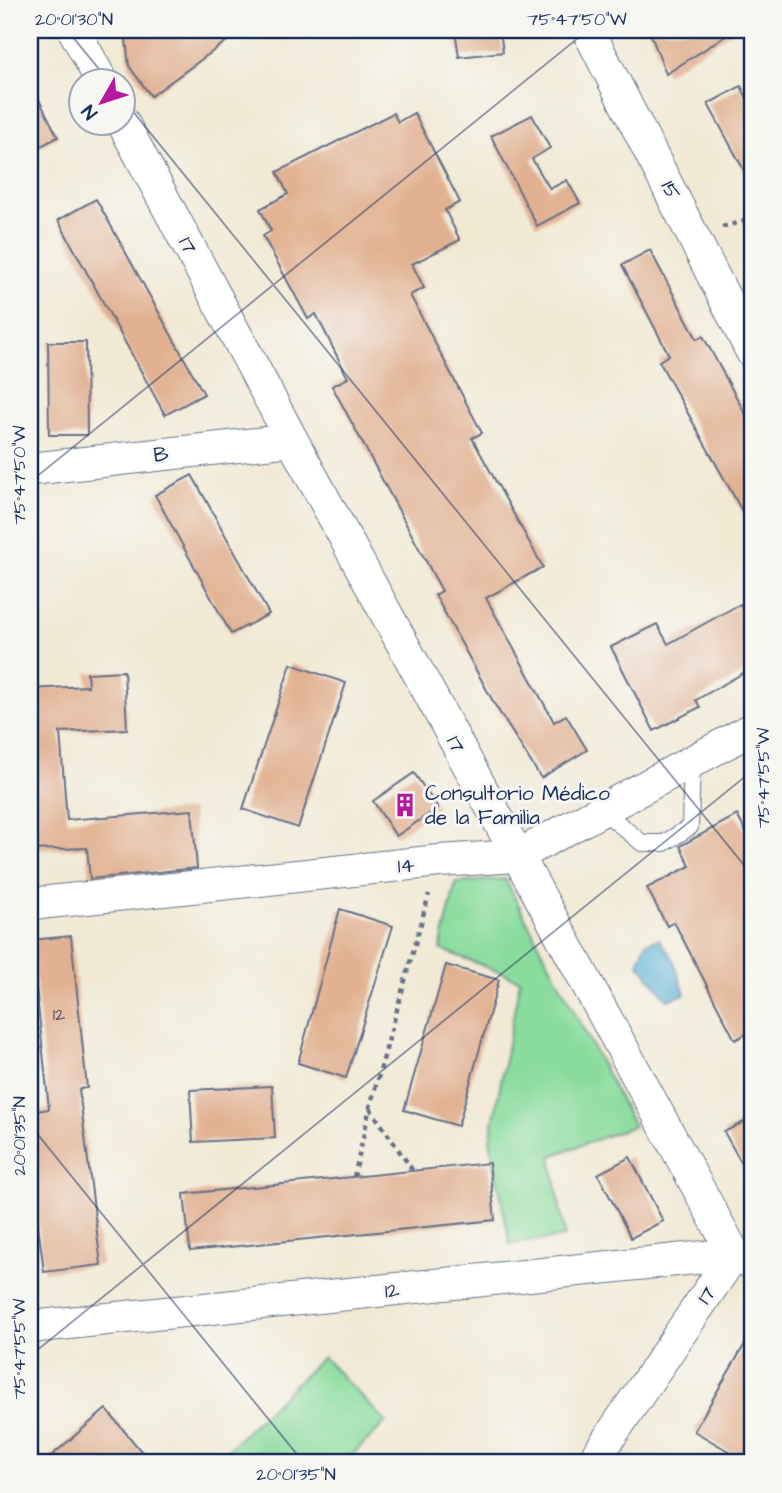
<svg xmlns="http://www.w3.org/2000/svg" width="782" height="1493" viewBox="0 0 782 1493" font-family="'Architects Daughter',sans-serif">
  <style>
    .green { fill: #8adc9d; stroke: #52867e; stroke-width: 2 }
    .water { fill: #59aed5; stroke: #3a6e9a; stroke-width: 2 }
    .building { fill: #e1b191 }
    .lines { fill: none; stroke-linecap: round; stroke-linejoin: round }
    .lane-casing { stroke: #667087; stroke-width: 18 }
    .street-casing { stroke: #667087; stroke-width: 34 }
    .path { stroke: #667087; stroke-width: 4.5; stroke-dasharray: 5 5; stroke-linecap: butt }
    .lane { stroke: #fff; stroke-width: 16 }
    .street { stroke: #fff; stroke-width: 32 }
    .ticks { fill: none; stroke: #1b2f5e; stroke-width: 2; stroke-opacity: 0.45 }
    .labels { text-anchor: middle; stroke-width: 6; stroke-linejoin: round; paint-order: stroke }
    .number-label { font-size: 18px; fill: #4c506b }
    .street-label { font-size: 21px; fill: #1b2f5e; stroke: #f6f6f2 }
    .poi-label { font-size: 21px; fill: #1b2f5e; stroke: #f6f6f2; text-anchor: start }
    .neatline { fill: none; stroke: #1b2f5e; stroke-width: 2.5 }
    .ticks-label { font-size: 18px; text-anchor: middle; fill: #1b2f5e }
  </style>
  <rect width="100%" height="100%" fill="#f6f6f2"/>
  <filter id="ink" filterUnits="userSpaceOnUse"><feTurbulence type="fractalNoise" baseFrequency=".0143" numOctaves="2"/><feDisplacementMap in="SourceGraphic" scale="14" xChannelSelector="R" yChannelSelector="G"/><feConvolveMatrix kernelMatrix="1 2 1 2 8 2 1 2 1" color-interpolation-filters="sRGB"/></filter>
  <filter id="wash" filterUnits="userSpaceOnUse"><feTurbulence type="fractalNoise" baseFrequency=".00686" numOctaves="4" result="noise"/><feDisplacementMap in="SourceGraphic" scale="28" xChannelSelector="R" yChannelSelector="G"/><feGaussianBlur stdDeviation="1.57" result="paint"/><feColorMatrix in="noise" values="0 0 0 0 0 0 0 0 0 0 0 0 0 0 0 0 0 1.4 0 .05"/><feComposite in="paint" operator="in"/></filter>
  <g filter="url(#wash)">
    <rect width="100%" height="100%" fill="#f1e9d4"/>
    <g class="green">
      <path d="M505,879L634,1126L551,1156L565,1237L510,1244L490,1140L520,980L440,949L456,883Z"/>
      <path d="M323,1357L386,1422L344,1463H222L218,1459Z"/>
    </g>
    <path class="water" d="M659,939L673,959L685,994L668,1000L638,963L646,943Z"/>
    <g id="blocks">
      <g class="building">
        <path d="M125,30H242L151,96L129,66Z"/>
        <path d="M455,30H500L503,52L459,57Z"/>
        <path d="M649,30H735L666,74Z"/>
        <path d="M30,82L58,137L30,152Z"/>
        <path d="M741,86L752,108V185L708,104Z"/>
        <path d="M393,113L398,122L414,113L460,202L445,210L460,240L412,264L424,288L410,295L482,433L472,438L543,567L486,598L554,722L566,715L587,750L541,778L495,705L435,595L442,591L332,386L348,378L316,314L308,319L263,236L271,231L260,209L288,194L277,172Z"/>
        <path d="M532,115L550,148L532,159L550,189L567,180L580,203L537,226L491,136Z"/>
        <path d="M96,199L204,394L165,415L58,220Z"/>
        <path d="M650,250L697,339L703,336L752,426V529L659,361L669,355L622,265Z"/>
        <path d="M48,342H86L87,435H49Z"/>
        <path d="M192,475L269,614L231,634L155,495Z"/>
        <path d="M740,604L752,627V668L696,700L700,707L654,731L611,647L657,624L668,644Z"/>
        <path d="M291,664L346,683L298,828L243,809Z"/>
        <path d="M124,671L127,729L60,732L67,820L192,810L197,868L90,879L87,848L30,850V689L88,686L87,673Z"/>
        <path d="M414,773L438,808L396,836L373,801Z"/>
        <path d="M737,815L752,844V908L743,913L752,931V1031L735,1040L674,922L667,926L647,888L690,866L680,846Z"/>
        <path d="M340,909L393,926L346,1078L298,1063Z"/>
        <path d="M71,936L87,1088L79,1089L101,1265L44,1272L30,1162V1112L49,1109L31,940Z"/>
        <path d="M446,965L499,980L458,1126L404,1110Z"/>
        <path d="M272,1086L275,1138L193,1142L190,1090Z"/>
        <path d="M752,1118V1182L724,1132Z"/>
        <path d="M630,1157L663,1221L631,1238L598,1174Z"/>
        <path d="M489,1163L495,1220L190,1251L184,1194Z"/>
        <path d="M752,1332V1463H749L694,1431Z"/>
        <path d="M106,1409L151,1463H43Z"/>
      </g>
    </g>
  </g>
  <g filter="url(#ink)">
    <use href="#blocks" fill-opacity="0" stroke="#667087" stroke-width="2"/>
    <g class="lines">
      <g class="lane-casing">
        <path id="lane" d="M602,810L642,843H664L690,827L692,761"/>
      </g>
      <g class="street-casing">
        <g id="street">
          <path d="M74,30L101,80"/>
          <path d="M588,30L752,352"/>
          <path d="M122,121L292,440L734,1254L592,1463"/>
          <path d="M30,469L292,440"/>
          <path d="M30,904L439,861L517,856L752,729"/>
          <path d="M30,1327L734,1254L745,1260"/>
        </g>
      </g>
      <g class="path">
        <path d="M722,227L752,219"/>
        <path d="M370,1108L413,1171"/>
        <path d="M354,1177L370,1107L429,894"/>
      </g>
      <use href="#lane" class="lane"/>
      <use href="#street" class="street"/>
    </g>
  </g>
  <path class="ticks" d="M67,30L108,80M122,98L752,875M30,482L588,30M30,1125L304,1463M30,1356L752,771"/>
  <defs>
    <g id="building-bare" transform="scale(1.89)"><path d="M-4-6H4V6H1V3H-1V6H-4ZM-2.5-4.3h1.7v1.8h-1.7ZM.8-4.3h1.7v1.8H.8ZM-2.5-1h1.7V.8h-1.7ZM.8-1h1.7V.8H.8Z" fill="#b5179e" stroke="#f6f6f2" stroke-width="2.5" paint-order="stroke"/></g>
  </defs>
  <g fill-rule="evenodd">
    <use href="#building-bare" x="405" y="805"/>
  </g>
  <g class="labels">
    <g class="number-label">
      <text x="59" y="1020">12</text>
    </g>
    <g class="street-label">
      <text transform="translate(671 190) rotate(63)" y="7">15</text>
      <text transform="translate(188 245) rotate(62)" y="7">17</text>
      <text transform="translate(161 454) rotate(-6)" y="7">B</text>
      <text transform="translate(456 744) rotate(62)" y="7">17</text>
      <text transform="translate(406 865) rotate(-6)" y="7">14</text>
      <text transform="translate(392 1290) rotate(-6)" y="7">12</text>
      <text transform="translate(706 1295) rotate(-56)" y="7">17</text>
    </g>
    <g class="poi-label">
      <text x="425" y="800">Consultorio Médico<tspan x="425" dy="24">de la Familia</tspan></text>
    </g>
  </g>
  <rect width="782" height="1493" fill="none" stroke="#f6f6f2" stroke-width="77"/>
  <g transform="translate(102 102) rotate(231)"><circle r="33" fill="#f6f6f2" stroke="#9ea6b7" stroke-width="2"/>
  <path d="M0-5L12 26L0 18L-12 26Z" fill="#b5179e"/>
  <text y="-10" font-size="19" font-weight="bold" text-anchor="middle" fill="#1b2f5e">N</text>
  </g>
  <rect x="38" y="38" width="706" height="1416" class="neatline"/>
  <g class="ticks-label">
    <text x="74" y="25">20°01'30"N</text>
    <text x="577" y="25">75°47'50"W</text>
    <text transform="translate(19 475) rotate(-90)" y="6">75°47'50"W</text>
    <text transform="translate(763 778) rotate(-90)" y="6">75°47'55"W</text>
    <text transform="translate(19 1136) rotate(-90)" y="6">20°01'35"N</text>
    <text transform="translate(19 1349) rotate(-90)" y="6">75°47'55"W</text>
    <text x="296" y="1480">20°01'35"N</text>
  </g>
</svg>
